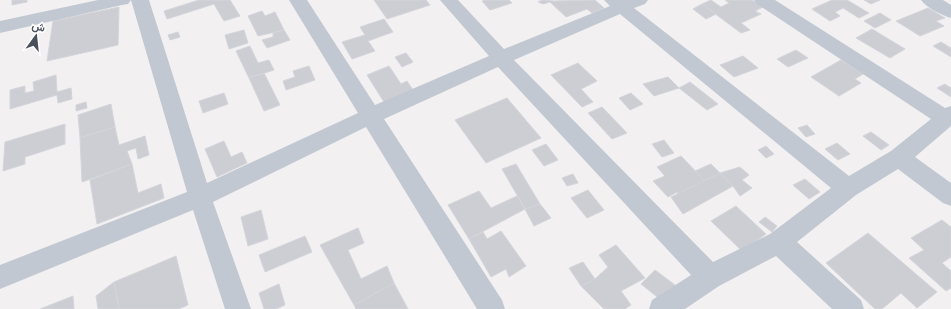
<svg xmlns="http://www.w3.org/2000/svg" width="951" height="309" viewBox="0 0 951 309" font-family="'Varela Round',Vazirmatn,sans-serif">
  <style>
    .building { fill: #cdced4; stroke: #d4d5db }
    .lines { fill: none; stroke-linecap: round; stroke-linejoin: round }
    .minor { fill: #c2c8d1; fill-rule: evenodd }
  </style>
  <rect width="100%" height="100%" fill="#f2f0f0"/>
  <g class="building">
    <path d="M12,0H27V2L12,5Z"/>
    <path d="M199,0H230L240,16L224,21L214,4L167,19L164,11Z"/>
    <path d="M374,0H426L430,5L387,19Z"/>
    <path d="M487,0H509L512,3L490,10L482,1Z"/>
    <path d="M542,0L554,1L595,0L604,8L592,13L587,9L566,17L550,2L543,4L538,2Z"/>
    <path d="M711,0L721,7L729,3L725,0H752L763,7L755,11L761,14L741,23L750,30L741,33L702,4Z"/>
    <path d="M832,0H847L869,13L859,18L843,8L835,12L840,16L830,21L812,9Z"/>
    <path d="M864,0H880L871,4Z"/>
    <path d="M702,4L716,14L706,19L693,9Z"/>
    <path d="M119,7L118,45L47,61L53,21Z"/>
    <path d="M928,8L945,18L936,21L944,26L920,36L896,21Z"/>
    <path d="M262,11L265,16L275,12L284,30L258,36L248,16Z"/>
    <path d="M880,13L891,20L875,28L864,21Z"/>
    <path d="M384,19L393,32L368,41L375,51L352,59L342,42L365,35L360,27Z"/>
    <path d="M872,29L905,49L890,58L856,38Z"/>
    <path d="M244,30L248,43L229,49L225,35Z"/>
    <path d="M284,30L290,40L267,48L262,40L273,37V33Z"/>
    <path d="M178,32L180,37L170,40L168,35Z"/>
    <path d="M941,42L951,48V57L933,46Z"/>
    <path d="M250,46L258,63L269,60L274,70L249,78L236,51Z"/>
    <path d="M796,50L808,58L788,67L777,59Z"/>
    <path d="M406,53L413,62L402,67L395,57Z"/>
    <path d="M743,56L758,68L734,77L720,65Z"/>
    <path d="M841,60L863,74L855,79L861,83L839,96L811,77Z"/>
    <path d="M578,63L597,81L581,89L593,102L582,107L551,75Z"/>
    <path d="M309,66L315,80L286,90L283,81L295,77L293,71Z"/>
    <path d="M389,66L401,84L407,81L413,90L384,102L367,75Z"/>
    <path d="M264,73L280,105L264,111L249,78Z"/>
    <path d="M56,75L57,92L71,88L72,99L58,103L57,95L10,109V90L25,86V93L34,91L33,82Z"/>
    <path d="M668,77L679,88L654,96L643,84Z"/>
    <path d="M690,82L718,104L707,110L679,88Z"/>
    <path d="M945,84L951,88V97L937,88Z"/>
    <path d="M224,93L228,104L203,113L199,101Z"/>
    <path d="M631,93L643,104L630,110L619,98Z"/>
    <path d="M507,98L541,138L486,163L455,120Z"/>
    <path d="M86,102L87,108L76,111V105Z"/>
    <path d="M111,104L115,127L80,138L78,115Z"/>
    <path d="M602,107L627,133L612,139L588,113Z"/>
    <path d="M65,124V144L25,157V164L3,171L5,142Z"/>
    <path d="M807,125L815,134L806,137L798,128Z"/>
    <path d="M115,127L119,145L145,136L149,155L138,159L136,148L127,151L132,164L82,182L80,138Z"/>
    <path d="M871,132L889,145L881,150L863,136Z"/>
    <path d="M664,140L674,153L662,157L652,144Z"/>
    <path d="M224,141L231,157L242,152L247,163L217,177L205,149Z"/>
    <path d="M837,143L850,154L838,160L825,149Z"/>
    <path d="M546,144L558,160L544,166L532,150Z"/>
    <path d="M766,146L774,154L766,158L758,150Z"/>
    <path d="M681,156L705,181L678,194L677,192L668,197L653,181L665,176L657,167Z"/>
    <path d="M132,164L138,193L161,184L164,198L97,224L90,180Z"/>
    <path d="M516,164L540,204L525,209L502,169Z"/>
    <path d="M711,164L720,173L705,181L695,171Z"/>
    <path d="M740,167L749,175L742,180L752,188L740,196L733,186L720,173Z"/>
    <path d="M720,173L733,186L683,214L671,197Z"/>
    <path d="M573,174L578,183L567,186L562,178Z"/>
    <path d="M805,179L820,192L809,199L793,185Z"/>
    <path d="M588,190L604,210L587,218L571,198Z"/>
    <path d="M479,191L491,208L517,196L525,209L469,239L448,205Z"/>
    <path d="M540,204L551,218L534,226L525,209Z"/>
    <path d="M736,206L766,234L742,251L711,221Z"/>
    <path d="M261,210L268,239L248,246L241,217Z"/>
    <path d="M765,217L777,226L772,232L759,222Z"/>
    <path d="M942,220L951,227V257L942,263L951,271V288L946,291L909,258L924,250L911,238Z"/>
    <path d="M358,228L364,243L348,250L361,279L387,266L394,283L354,305L320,245Z"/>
    <path d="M501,231L526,266L509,277L506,269L491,277L469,239L483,232L487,239Z"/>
    <path d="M868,233L937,292L917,308L901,293L882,309H875L826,263Z"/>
    <path d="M305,236L312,252L265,272L259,255Z"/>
    <path d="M616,245L645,278L621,291L631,305L625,309H604L581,286L595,279L608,267L599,255Z"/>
    <path d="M176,256L188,305L179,309H119L114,282Z"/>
    <path d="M583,262L595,279L581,286L569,268Z"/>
    <path d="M655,270L675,285L661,300L641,284Z"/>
    <path d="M114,282L119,309H98L96,296Z"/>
    <path d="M394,283L408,309H356L354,305Z"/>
    <path d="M279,284L285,305L276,309H264L259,293Z"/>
    <path d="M73,296L74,309H40Z"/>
  </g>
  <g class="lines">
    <g class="minor">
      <path d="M98,0H131L128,4L122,5L0,33V21Z"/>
      <path d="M131,0H149L207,183L358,113L289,0H307L375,105L489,56L440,0H458L504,49L610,6L604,0H648L645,4L634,8L849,176L891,151L931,119L757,4L754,0H775L945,108L951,106V126L915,157L951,183V206L943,203L898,169L856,195L797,242L861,300L864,309H832L776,256L719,286L685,309H649L652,300L691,275L498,67L384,119L502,300L505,309H477L366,127L213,202L251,309H225L193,210L0,289V265L187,192ZM620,14L831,188L770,234L713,262L514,60Z"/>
      <path d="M921,0H943L951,5V18C941,15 927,8 921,0Z"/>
    </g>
  </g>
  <g transform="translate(36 36) rotate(15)" stroke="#ffffff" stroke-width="3" paint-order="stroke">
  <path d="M0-3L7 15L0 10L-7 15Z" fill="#49505c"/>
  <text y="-6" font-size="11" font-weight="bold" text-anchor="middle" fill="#49505c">ش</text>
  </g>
</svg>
